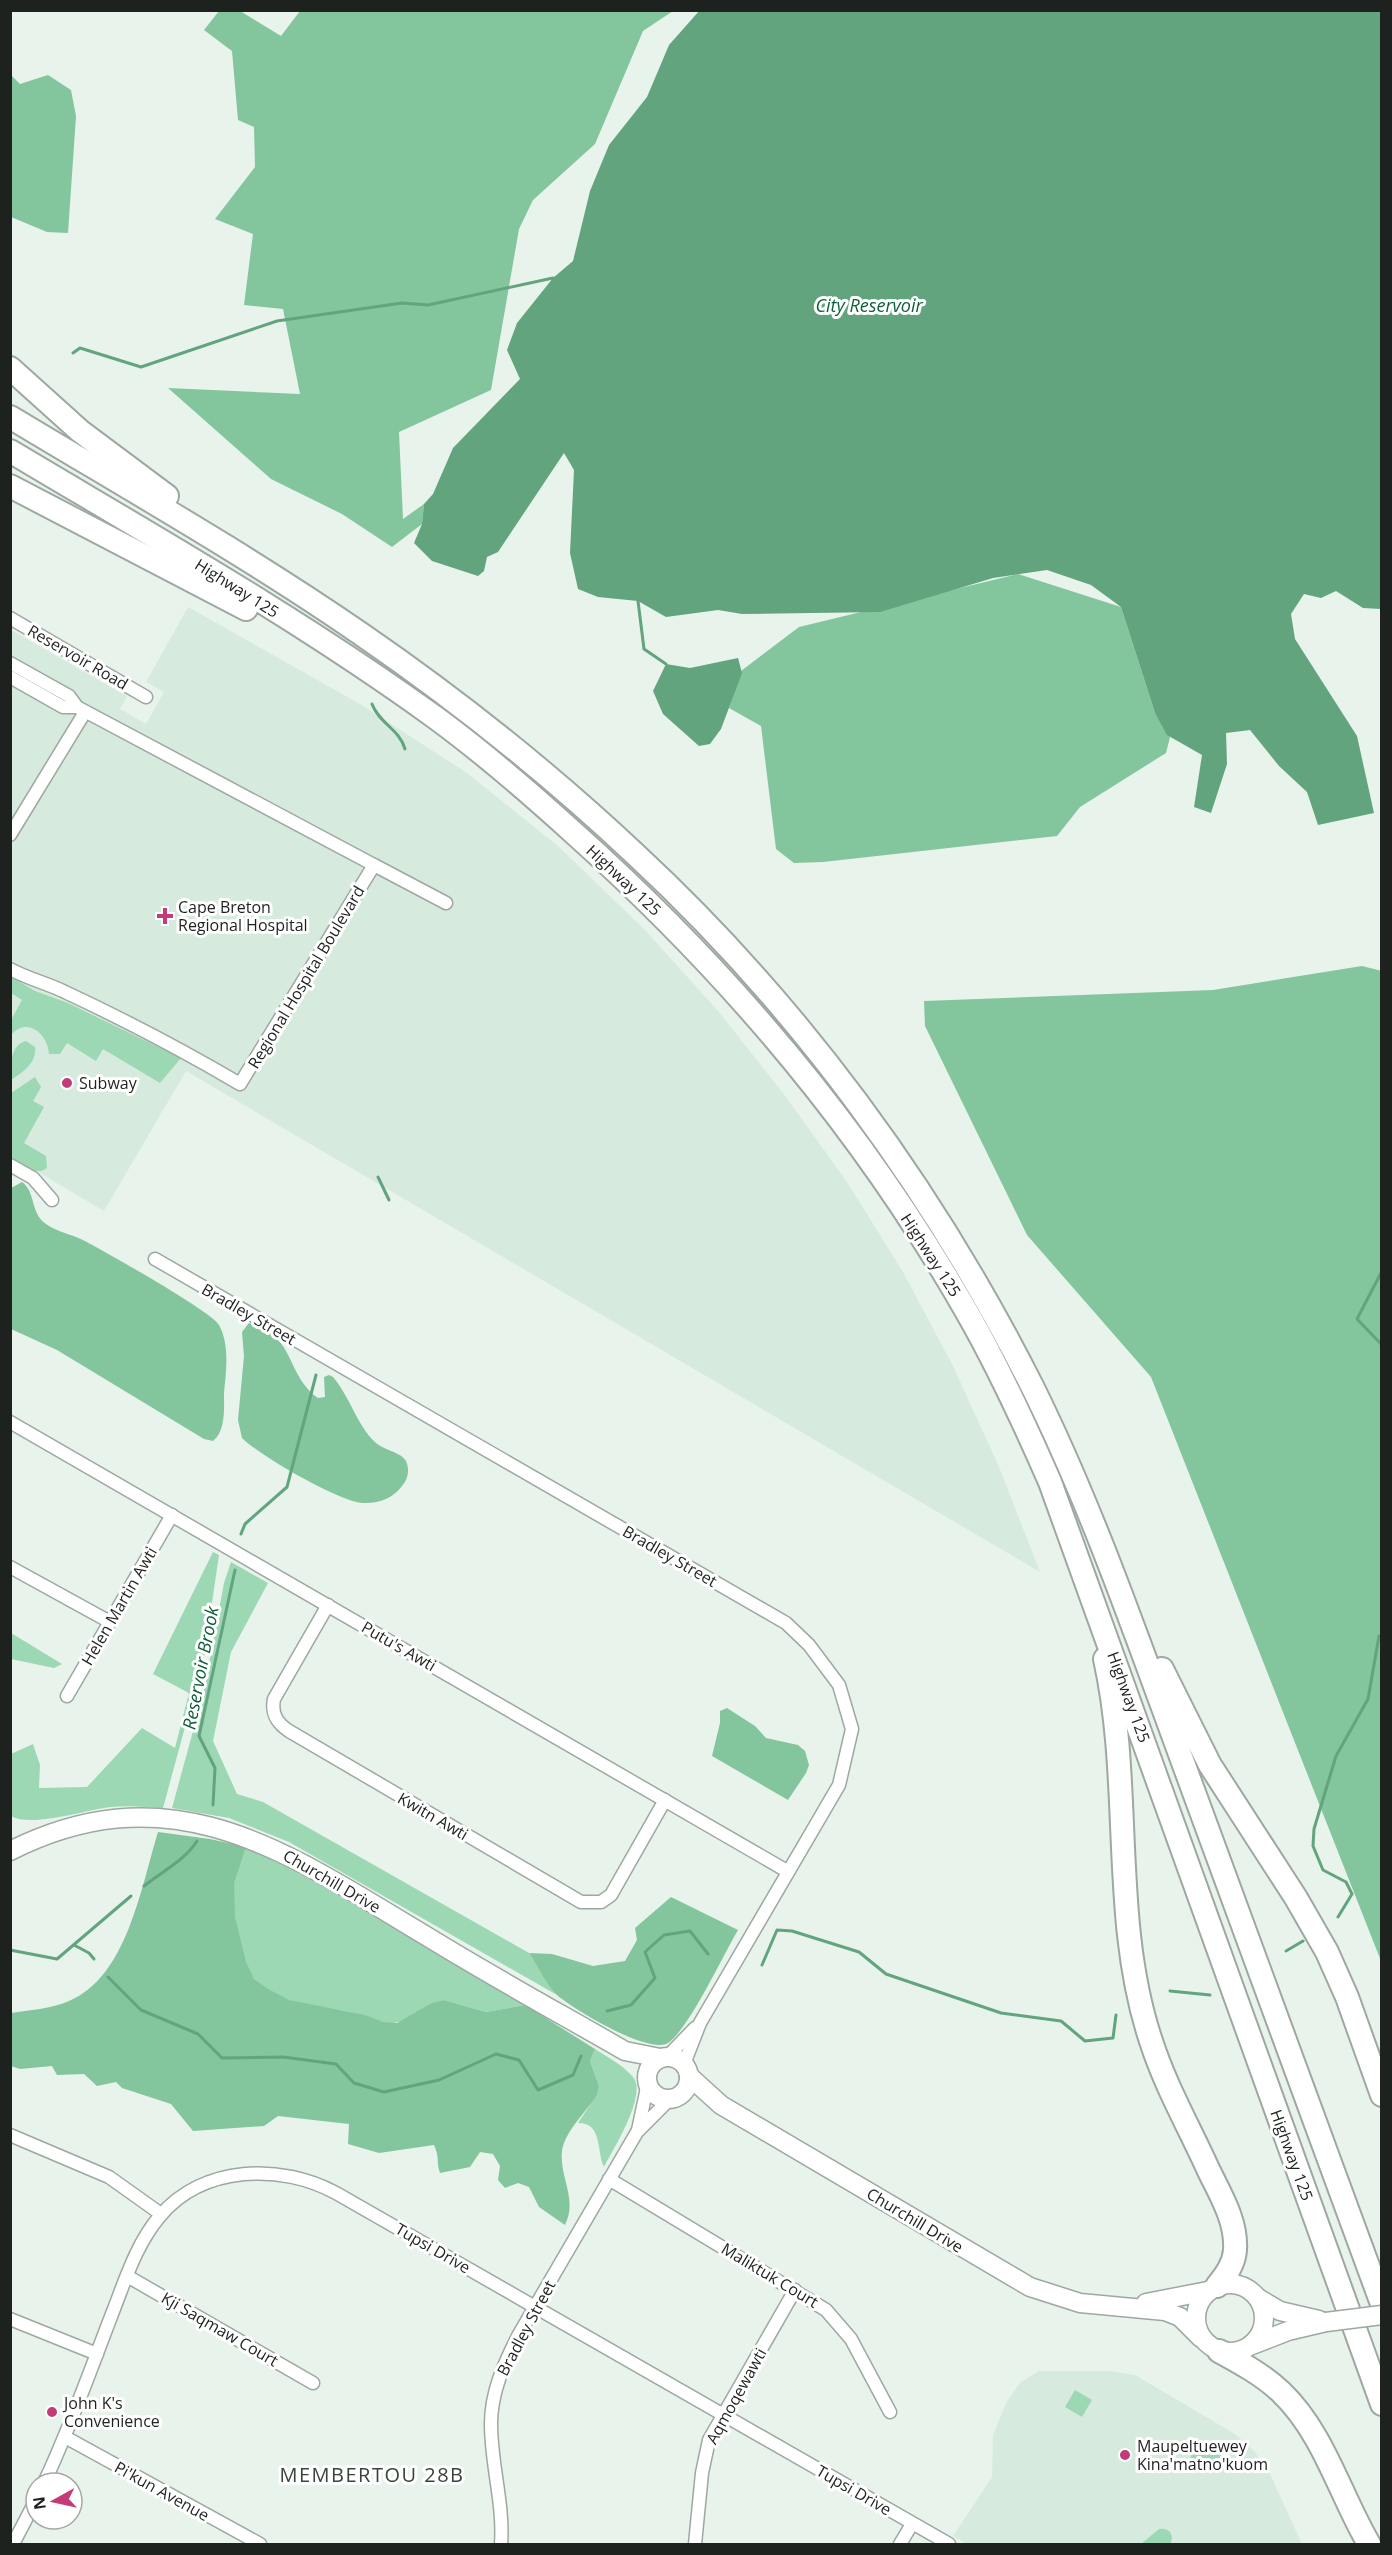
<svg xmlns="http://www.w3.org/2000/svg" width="1392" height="2555" viewBox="0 0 1392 2555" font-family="'Open Sans',sans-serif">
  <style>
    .built { fill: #d7eade }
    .green { fill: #9bd8b3 }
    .forest { fill: #83c59d }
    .water { fill: #62a47e }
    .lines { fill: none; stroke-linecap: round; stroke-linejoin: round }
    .stream { stroke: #62a47e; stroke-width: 3 }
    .street-casing { stroke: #9da8a1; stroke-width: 15 }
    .secondary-casing { stroke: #9da8a1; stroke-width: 21 }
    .highway-casing { stroke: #9da8a1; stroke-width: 26 }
    .street { stroke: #fff; stroke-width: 12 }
    .secondary { stroke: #fff; stroke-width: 18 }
    .highway { stroke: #fff; stroke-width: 22 }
    .secondary-bridge-casing { stroke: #9da8a1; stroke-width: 21; stroke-linecap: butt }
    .secondary-bridge { stroke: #fff; stroke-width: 18 }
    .poi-dot { fill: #c33b78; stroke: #fff; stroke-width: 2 }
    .labels { text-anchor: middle; stroke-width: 6; stroke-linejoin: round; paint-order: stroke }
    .street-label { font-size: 16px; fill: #1e221f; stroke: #fff }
    .poi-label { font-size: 16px; fill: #1e221f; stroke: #fff; text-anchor: start }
    .water-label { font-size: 18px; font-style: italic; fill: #0d5e39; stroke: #fff }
    .quarter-label { font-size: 20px; letter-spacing: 1.5px; fill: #3a433d; stroke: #fff }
  </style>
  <rect width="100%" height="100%" fill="#e8f3eb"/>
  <g class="built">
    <path d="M188,607L360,704L467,773L558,846L644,929L719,1012L786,1097L847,1182L903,1272L953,1366L999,1467L1040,1572L186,1071L104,1211L11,1156V630L127,696L120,709L146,724L164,692L146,682Z"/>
    <path d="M1039,2371H1110L1135,2375L1235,2434L1254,2451L1270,2474L1302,2544H967L953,2536L992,2477L993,2435L1007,2401L1021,2382Z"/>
  </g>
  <g class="green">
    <path d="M11,977L35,991L68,1003L181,1058L160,1083L103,1049L96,1061L67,1043L60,1054H49C48,1034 27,1016 11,1035V1020L22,1000L11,993Z"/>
    <path d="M26,1041L35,1047C37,1063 23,1072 11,1080C10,1066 10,1045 26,1041Z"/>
    <path d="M35,1077L41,1087L33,1101L44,1107L24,1143L46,1156L47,1168C35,1177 21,1164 11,1158V1093Z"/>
    <path d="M213,1552L219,1555L204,1657L163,1808C146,1807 129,1805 111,1807C84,1810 32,1828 11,1816V1754L33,1744L40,1765L39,1788L87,1787L142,1728L175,1748L189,1693L153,1674Z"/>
    <path d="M231,1562L268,1583L231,1652L213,1741L237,1794L263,1802L529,1953L557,1995L289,1842L229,1818L172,1808L204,1691L224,1583Z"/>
    <path d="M11,1633L62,1664L54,1668L11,1659Z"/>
    <path d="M246,1847L310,1879L525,2005L486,2012L444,2000C429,2007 414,2017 398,2022C383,2027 361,2014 345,2011C316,2006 276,2003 255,1980C241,1964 230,1903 234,1882C236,1870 242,1859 246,1847Z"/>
    <path d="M595,2049C607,2057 623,2065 633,2077C648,2094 613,2150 604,2167C596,2150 603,2123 578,2123L597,2094L599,2086L590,2061Z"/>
    <path d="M1075,2390L1092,2400L1082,2417L1065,2407Z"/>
    <path d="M1199,2442L1221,2455L1211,2473L1189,2460Z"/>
    <path d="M1159,2529C1169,2527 1175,2535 1170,2544H1141Z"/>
  </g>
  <g class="forest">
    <path d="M219,11H240L281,36L300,11H673L643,31L595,144L533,200L519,229L491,390L399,432L403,519L424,504L422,524L392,547L342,514L271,479L168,388L300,394L283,309L244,305L253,234L215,219L255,167L254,127L238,120L232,51L204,30Z"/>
    <path d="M11,75L20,84L48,75L71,90L76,116L68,233L47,232L11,217Z"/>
    <path d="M1018,574L1121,607L1155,713L1170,737L1166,753L1080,807L1057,836L823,862L794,863L776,849L761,726L729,708L741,671L799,627Z"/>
    <path d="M1362,966L1382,971L1381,1961L1151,1377L1027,1235L925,1026L924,1001L1213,990Z"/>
    <path d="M22,1182C36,1192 30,1213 46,1224C57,1232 71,1234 83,1240C104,1251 211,1311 219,1325C230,1345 226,1372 224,1393C224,1407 226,1431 213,1441L204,1439L57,1350L11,1329V1188Z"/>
    <path d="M249,1323C296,1335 285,1374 318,1398L325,1397L324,1377L329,1375L333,1377C350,1397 357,1425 375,1442C383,1450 401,1452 406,1461C410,1470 408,1479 402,1486C392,1499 378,1504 362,1503C338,1501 260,1456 242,1438L238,1420L244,1356L242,1332Z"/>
    <path d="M727,1708L755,1726L766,1738L798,1745L805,1751L809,1765L806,1773L788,1800L712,1756L720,1723V1711Z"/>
    <path d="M158,1832L210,1839L246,1847L234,1883L235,1917L246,1962L254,1979L268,1989L289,2000L365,2015L383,2022L397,2023L430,2004L444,2000L486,2012L525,2005L595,2049L590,2061L599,2086L597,2095C586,2112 565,2131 562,2151C559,2177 578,2199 565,2225L539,2207L529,2187L518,2183L505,2188L498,2180L500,2166L493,2154L480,2152L470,2167L440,2173C436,2162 440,2158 434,2145L379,2153L348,2144L349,2124L278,2116L264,2126L193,2131L171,2104L122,2088L116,2082L97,2086L84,2074L57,2075L52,2066L20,2069L11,2066V2013C29,2010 51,2009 69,2001C127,1977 141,1887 158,1832Z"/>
    <path d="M671,1897L738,1930C723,1955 689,2029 668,2043C649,2055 573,2009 557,1995C546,1984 538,1966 529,1953L552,1954L593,1966L625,1961L637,1940L635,1928Z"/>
  </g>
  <g class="water">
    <path d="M700,10L1381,11V609L1363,608L1336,591L1321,598L1304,594L1291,614L1295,639L1357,736L1374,813L1318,825L1307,792L1279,766L1250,730L1226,733L1227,764L1211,813L1194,807L1202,755L1167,735L1155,713L1121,607L1091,585L1047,570L993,578L880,612L742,614L718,610L666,617L638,601L598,597L578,589L570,553L574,470L564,453L498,552L487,557L484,571L478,576L432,561L414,543L422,524L424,504L433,494L453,448L520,379L507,350L517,323L553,278L573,261L590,191L609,145L647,97L669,45Z"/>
    <path d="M738,658L742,673L721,729L710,744L699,746L663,714L653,691L666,664L690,668Z"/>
  </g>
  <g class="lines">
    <g class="stream">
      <path d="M73,353L80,348L141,367L277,321L402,303L428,305L553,278"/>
      <path d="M638,601L644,649L666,664"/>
      <path d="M372,704C379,723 400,730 405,749"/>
      <path d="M378,1177L389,1200"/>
      <path d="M1382,1271L1357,1319L1382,1345"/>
      <path d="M241,1534L245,1524L287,1487L316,1375"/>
      <path d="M213,1805L215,1768L199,1736L235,1570"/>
      <path d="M144,1886C163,1871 185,1860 197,1841"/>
      <path d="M1338,1917L1352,1894L1346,1882L1323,1870L1313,1846L1314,1829L1336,1756L1368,1699L1379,1636H1382"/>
      <path d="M74,1945L89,1953L94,1959"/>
      <path d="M10,1950L57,1959L131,1896"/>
      <path d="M1286,1951L1303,1941"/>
      <path d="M762,1965L777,1930L792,1931L859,1952L886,1974L1001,2013L1061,2021L1085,2041L1113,2038L1116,2015"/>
      <path d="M108,1977L141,2010L198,2034L222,2058L283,2057L336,2064L354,2083L384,2092L439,2080L496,2054L519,2060L538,2090L573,2075L581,2056"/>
      <path d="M1170,1991L1210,1995"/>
      <path d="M607,2011L631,2005L655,1978L645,1952L664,1935L690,1931L708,1954"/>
    </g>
    <g class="street-casing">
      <g id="street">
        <path d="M10,618L146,697"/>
        <path d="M10,663L69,696L77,707"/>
        <path d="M10,677L63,707H77L374,865L240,1084C184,1051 125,1020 65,992C47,983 28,979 10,969"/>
        <path d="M10,835L85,712"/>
        <path d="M374,865L446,903"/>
        <path d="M10,1165L33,1178L52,1200"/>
        <path d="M155,1259L786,1623L809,1645L839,1685L852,1729L839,1785L700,2023L684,2064"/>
        <path d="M10,1422L787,1871"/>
        <path d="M10,1567L110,1622"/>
        <path d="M328,1605L274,1699C271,1714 277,1723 289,1731L581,1902H601L611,1895L665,1800"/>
        <path d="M67,1696L172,1515"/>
        <path d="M667,2057L695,2028"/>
        <path d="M638,2130L648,2083"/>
        <path d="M10,2135L109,2177L161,2214"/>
        <path d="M609,2179L826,2310L851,2339L890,2412"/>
        <path d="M127,2276L313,2383"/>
        <path d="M10,2319L97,2354"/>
        <path d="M65,2437L260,2544"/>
        <path d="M44,2483C70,2428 90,2371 112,2314C125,2281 136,2244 160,2216C203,2165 281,2163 336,2193L949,2544"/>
        <path d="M13,2544L36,2500"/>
        <path d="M501,2544C504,2504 491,2465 491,2424C491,2392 504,2364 518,2336L637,2132L670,2099"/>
        <path d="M695,2544L702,2473L709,2440L795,2290"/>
        <path d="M900,2544L912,2524"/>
      </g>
    </g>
    <g class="secondary-casing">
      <g id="secondary">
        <path d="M10,1851C175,1768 290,1855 428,1937C493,1977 559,2013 625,2051L660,2058"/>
        <circle cx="668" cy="2078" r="21"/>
        <path d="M689,2076L721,2105L1030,2287L1080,2303L1165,2311L1180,2317L1201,2338"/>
        <circle cx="1230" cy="2318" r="34"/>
        <path d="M1258,2298L1280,2311L1319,2320"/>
        <path d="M1146,2303L1208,2291"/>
        <path d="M1252,2345L1288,2331L1326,2322"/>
      </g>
    </g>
    <g class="highway-casing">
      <g id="highway">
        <path d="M10,368L80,431L167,496"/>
        <path d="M10,417C128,488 248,556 361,634C457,700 550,774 635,854C798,1005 932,1188 1032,1386C1091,1505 1135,1632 1181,1757C1249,1939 1314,2122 1382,2304"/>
        <path d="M10,451C154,537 301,620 436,718C485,754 530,793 575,834C729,972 865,1133 968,1314C999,1368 1025,1425 1050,1482L1382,2404"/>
        <path d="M10,486L246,609"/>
        <path d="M1105,1659C1133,1784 1110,1919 1151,2041C1165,2085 1189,2127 1208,2169C1220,2194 1237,2221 1235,2250C1234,2264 1226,2275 1217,2286"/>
        <path d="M1162,1669L1210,1765L1296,1898L1327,1952L1347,1997L1382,2095"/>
        <path d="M1219,2351C1241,2363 1263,2375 1281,2392C1324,2433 1340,2495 1369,2544"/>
      </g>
    </g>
    <use href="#street" class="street"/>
    <use href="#secondary" class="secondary"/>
    <use href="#highway" class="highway"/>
    <g class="secondary-bridge-casing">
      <path id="secondary-bridge" d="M1326,2322L1382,2315"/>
    </g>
    <use href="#secondary-bridge" class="secondary-bridge"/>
  </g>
  <g class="poi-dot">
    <path d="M162 907h6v6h6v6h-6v6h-6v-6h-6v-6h6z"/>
    <circle cx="67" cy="1083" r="6"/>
    <circle cx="52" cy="2412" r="6"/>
    <circle cx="1125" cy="2455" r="6"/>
  </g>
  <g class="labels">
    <g class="street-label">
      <text transform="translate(237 588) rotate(32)" y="6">Highway 125</text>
      <text transform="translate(78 657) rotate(30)" y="6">Reservoir Road</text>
      <text transform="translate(624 880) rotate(43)" y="6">Highway 125</text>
      <text transform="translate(306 977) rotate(-59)" y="6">Regional Hospital Boulevard</text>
      <text transform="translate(931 1255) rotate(57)" y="6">Highway 125</text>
      <text transform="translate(249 1314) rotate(30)" y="6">Bradley Street</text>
      <text transform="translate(670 1556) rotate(30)" y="6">Bradley Street</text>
      <text transform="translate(119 1606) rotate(-60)" y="6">Helen Martin Awti</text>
      <text transform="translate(399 1646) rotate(30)" y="6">Putu's Awti</text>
      <text transform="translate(1129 1697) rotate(70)" y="6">Highway 125</text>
      <text transform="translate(433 1816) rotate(30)" y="6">Kwitn Awti</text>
      <text transform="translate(332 1881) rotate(30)" y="6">Churchill Drive</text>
      <text transform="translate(1292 2155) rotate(70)" y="6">Highway 125</text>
      <text transform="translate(915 2220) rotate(31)" y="6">Churchill Drive</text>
      <text transform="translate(433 2248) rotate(30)" y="6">Tupsi Drive</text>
      <text transform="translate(770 2275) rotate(31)" y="6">Maliktuk Court</text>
      <text transform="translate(526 2328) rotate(-62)" y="6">Bradley Street</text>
      <text transform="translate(220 2329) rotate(30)" y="6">Kji Saqmaw Court</text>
      <text transform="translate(736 2396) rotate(-61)" y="6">Aqmoqewawti</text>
      <text transform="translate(854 2490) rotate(30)" y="6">Tupsi Drive</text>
      <text transform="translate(162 2491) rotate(29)" y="6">Pi'kun Avenue</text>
    </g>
    <g class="poi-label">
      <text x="178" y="913">Cape Breton<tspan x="178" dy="18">Regional Hospital</tspan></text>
      <text x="79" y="1089">Subway</text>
      <text x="64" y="2409">John K's<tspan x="64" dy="18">Convenience</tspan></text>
      <text x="1137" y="2452">Maupeltuewey<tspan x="1137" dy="18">Kina'matno'kuom</tspan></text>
    </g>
    <g class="water-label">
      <text x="869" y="312">City Reservoir</text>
      <text transform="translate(201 1668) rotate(-79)" y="6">Reservoir Brook</text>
    </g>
    <g class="quarter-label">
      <text x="372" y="2482">MEMBERTOU 28B</text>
    </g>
  </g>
  <rect width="1392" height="2555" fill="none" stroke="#1e221f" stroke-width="24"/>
  <g transform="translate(54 2501) rotate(262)"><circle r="28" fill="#ffffff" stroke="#a5a7a5" stroke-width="1.5"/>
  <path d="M0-4.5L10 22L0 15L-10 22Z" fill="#c33b78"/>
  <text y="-9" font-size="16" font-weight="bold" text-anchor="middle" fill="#1e221f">N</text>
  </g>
</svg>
